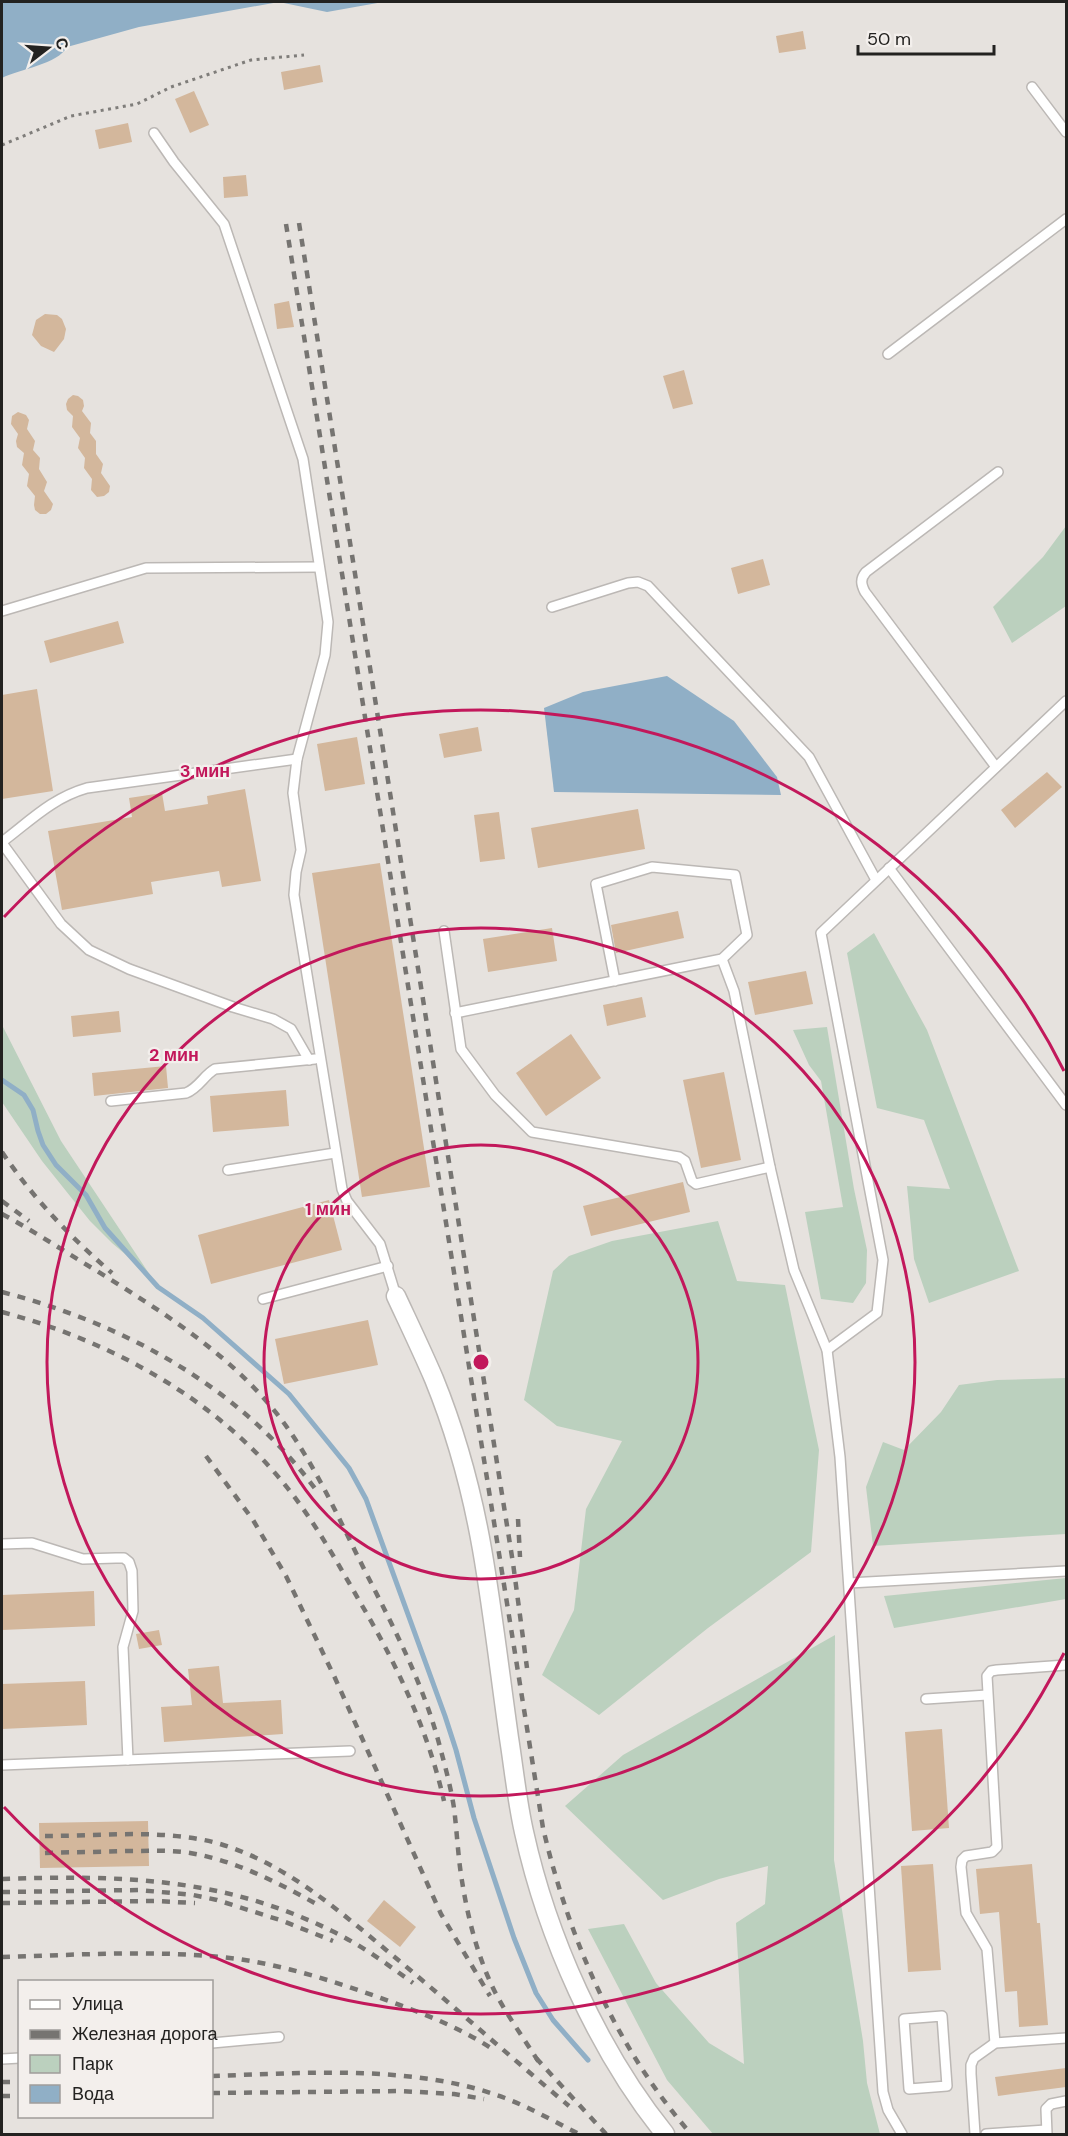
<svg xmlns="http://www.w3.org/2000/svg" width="1068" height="2136" viewBox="0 0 1068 2136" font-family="'DM Sans',sans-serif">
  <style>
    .green { fill: #bbd0be }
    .water { fill: #90afc6 }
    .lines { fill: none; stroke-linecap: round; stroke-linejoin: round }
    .stream { stroke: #90afc6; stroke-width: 5 }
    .building { fill: #d3b79c }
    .lane-casing { stroke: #bcb8b5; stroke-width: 12 }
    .street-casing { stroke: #bcb8b5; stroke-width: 21 }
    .path { stroke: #7f7d7a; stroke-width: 3; stroke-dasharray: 3 4.5; stroke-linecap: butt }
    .lane { stroke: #fff; stroke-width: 9 }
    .street { stroke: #fff; stroke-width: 18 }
    .rail { stroke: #767471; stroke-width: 4.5; stroke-dasharray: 8 8; stroke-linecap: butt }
    .ring { fill: none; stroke: #c2185b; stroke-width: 3 }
    .centre { fill: #c2185b; stroke: #f3efec; stroke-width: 3 }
    .ring-label { font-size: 18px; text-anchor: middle; font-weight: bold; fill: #c2185b; stroke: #f3efec; stroke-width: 4.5; stroke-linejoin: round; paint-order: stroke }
  </style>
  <rect width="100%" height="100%" fill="#e6e2de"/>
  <g class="green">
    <path d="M1066,526V606L1012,643L993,607L1043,557Z"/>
    <path d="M874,933L927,1030L1019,1271L929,1303L914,1259L907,1186L950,1189L924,1120L877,1108L847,953Z"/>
    <path d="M2,1025L61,1141L150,1275L112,1243L90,1221L42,1161L2,1102Z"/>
    <path d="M827,1027L854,1189L867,1250L866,1283L853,1303L821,1299L805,1212L843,1207L821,1081L809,1065L793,1030Z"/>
    <path d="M718,1221L737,1281L785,1285L819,1450L811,1552L708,1628L599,1715L542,1675L574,1610L586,1509L622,1441L557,1426L524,1400L553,1271L569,1256L612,1241Z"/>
    <path d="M1066,1378V1534L873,1546L866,1487L883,1442L904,1450L941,1412L959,1385L997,1380Z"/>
    <path d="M1066,1578V1599L894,1628L884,1596Z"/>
    <path d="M835,1635L834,1860L863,2041L867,2083L880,2134H713L667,2080L588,1929L624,1924L656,1983L709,2043L744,2064L736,1923L765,1904L768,1866L719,1879L663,1900L565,1806L623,1755Z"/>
  </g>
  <g class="water">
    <path d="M2,2H383L327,12L279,2L139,27L67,47C58,64 20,69 2,78Z"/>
    <path d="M667,676L734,721L777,777L781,795L554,792L544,708L583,692Z"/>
  </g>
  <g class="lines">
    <path class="stream" d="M2,1080L24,1095L33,1110L38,1131L43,1145L56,1165L86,1195L105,1228L158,1287L203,1318L289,1394L349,1468L366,1499L445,1716L456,1750L474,1818L514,1938L536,1993L553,2020L588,2060"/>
  </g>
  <g class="building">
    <path d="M803,31L806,49L779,53L776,36Z"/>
    <path d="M320,65L323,82L284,90L281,72Z"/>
    <path d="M194,91L209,125L190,133L175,99Z"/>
    <path d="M128,123L132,142L99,149L95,130Z"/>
    <path d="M246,175L248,196L224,198L223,177Z"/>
    <path d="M289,301L294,327L277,329L274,304Z"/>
    <path d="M45,314L57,315L62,319L66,329L64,339L54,352L41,346L32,335L36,320Z"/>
    <path d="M684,370L693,404L673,409L663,376Z"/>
    <path d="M73,395L78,396L83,400L84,406L82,411L91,423L90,433L96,441V454L103,464L101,473L110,486L109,492L104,496L97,497L91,490L92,479L84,468L85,458L78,448L80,438L72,427L73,416L67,410L66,404L68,399Z"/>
    <path d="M18,412L26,415L29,420L27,429L35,441L33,450L40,458L39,469L47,482L44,491L53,504L51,510L46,514H40L35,510L34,505L35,496L27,486L29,474L22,465L24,453L17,447L16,441L18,434L11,424L12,416Z"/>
    <path d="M763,559L770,585L738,594L731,568Z"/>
    <path d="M118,621L124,643L50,663L44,641Z"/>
    <path d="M37,689L53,791L2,799V695Z"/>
    <path d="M478,727L482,751L444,758L439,734Z"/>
    <path d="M357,737L365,784L325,791L317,744Z"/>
    <path d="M1047,772L1062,787L1015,828L1001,810Z"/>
    <path d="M245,789L261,881L222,887L219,871L151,882L153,894L62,910L48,831L132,817L129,798L162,793L165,811L208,804L207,796Z"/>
    <path d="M638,809L645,849L538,868L531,828Z"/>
    <path d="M499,812L505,859L480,862L474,815Z"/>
    <path d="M380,863L430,1187L362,1197L312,873Z"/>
    <path d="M678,911L684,938L616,953L611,925Z"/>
    <path d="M552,928L557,961L488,972L483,939Z"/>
    <path d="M806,971L813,1004L755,1015L748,982Z"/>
    <path d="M642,997L646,1017L607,1026L603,1005Z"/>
    <path d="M119,1011L121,1032L73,1037L71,1016Z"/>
    <path d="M571,1034L601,1078L546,1116L516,1073Z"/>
    <path d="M166,1066L168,1088L94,1096L92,1073Z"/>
    <path d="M724,1072L741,1160L701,1168L683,1080Z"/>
    <path d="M286,1090L289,1126L213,1132L210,1096Z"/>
    <path d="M683,1182L690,1212L591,1236L583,1206Z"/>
    <path d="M329,1200L342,1250L211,1284L198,1235Z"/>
    <path d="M368,1320L378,1365L284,1384L275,1339Z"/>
    <path d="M94,1591L95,1626L2,1630V1595Z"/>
    <path d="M159,1630L162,1645L139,1649L136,1634Z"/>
    <path d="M219,1666L223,1703L281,1700L283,1734L164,1742L161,1707L192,1705L188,1669Z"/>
    <path d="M85,1681L87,1725L2,1729V1684Z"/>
    <path d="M942,1729L949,1828L912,1831L905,1732Z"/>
    <path d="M148,1821L149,1866L40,1868L39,1823Z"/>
    <path d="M933,1864L941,1970L908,1972L901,1866Z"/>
    <path d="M1032,1864L1037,1923H1040L1048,2025L1019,2027L1017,1991L1005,1992L999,1912L980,1914L976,1869Z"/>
    <path d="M384,1900L416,1927L400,1947L367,1921Z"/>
    <path d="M1066,2068V2087L998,2096L995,2077Z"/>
  </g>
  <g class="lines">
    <g class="lane-casing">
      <g id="lane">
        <path d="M1032,87L1066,132"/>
        <path d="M154,133L174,162L224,224L303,459L328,622L325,655L297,759L293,793L301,850L296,872L294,895L342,1189L347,1201L380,1244L396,1296"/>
        <path d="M888,354L1066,219"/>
        <path d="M552,607L628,583L638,582L648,586L809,757L876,880"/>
        <path d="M2,611L146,568L319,567"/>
        <path d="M996,767L865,592C861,584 860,579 866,572L998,472"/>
        <path d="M2,842C30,821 52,798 87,788L297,759"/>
        <path d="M2,843L61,924L89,950L129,969L233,1007L273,1019L291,1029L309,1060"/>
        <path d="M889,868L1066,1105"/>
        <path d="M444,931L461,1049L495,1095L532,1132L679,1157L685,1161L692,1181L696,1184L770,1167"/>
        <path d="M722,959L734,991L770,1167L794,1270L827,1350L840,1457L883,2092L888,2110L902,2134"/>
        <path d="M455,1013L722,959L747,935L735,875L652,867L596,884L615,981"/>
        <path d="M111,1101L186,1093C199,1088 204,1075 215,1069L315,1059"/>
        <path d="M228,1170L335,1153"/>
        <path d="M263,1299L388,1266"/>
        <path d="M827,1350L877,1313L883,1260L821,933L1066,701"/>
        <path d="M2,1544L32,1543L83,1559L116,1558H124L129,1562L132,1571L133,1611L123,1647L128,1760"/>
        <path d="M849,1583L1066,1571"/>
        <path d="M926,1699L987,1695"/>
        <path d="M2,1765L350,1751"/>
        <path d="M942,2016L947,2086L909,2089L904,2019Z"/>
        <path d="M212,2043L279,2037"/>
        <path d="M995,2043L987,1949L966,1913L961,1867L962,1860L966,1856L992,1852L997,1847L987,1676L991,1671L997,1670L1066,1665"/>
        <path d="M2,2059L20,2058"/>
        <path d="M975,2134L971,2074V2065L974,2058L995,2043L1066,2038"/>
        <path d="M986,2134L1046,2130"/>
        <path d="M1047,2134L1046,2109L1051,2104L1066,2101"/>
      </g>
    </g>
    <g class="street-casing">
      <path id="street" d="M396,1296C409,1324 422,1351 434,1379C456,1433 472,1492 482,1549C493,1612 500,1675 509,1738C514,1770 517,1801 524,1832C547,1937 598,2051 665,2134"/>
    </g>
    <path class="path" d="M2,145L71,116L137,104L171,87L251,60L304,55"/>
    <use href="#lane" class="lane"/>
    <use href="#street" class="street"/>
    <g class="rail">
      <path d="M299,223L513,1563L527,1668"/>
      <path d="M286,224L543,1828C569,1939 616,2048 691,2134"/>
      <path d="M2,1152C33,1198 70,1237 112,1273"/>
      <path d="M2,1201L29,1221"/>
      <path d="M2,1214C34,1231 65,1252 97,1271C164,1313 232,1355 281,1419C316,1466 339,1519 365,1571C395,1630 425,1687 441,1751C446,1769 451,1789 454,1808C457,1832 458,1857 462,1881C468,1919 478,1958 495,1992C508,2017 525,2040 540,2064"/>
      <path d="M2,1292C125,1324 243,1388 319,1494"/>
      <path d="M2,1312C107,1340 210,1395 281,1480C312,1517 336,1560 360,1602C397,1665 428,1730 444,1801"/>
      <path d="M206,1456L253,1520L286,1576L335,1678L441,1914L490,1996"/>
      <path d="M518,1519L520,1557"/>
      <path d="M45,1836C100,1836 159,1829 213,1842C286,1861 346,1917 403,1964C459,2011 513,2059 569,2106"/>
      <path d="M45,1853C73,1852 101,1852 128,1851C147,1851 165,1850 184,1852C233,1859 277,1882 320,1906"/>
      <path d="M2,1879C120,1875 223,1877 332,1931C361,1945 387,1964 413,1983"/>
      <path d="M2,1892L139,1890L193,1895L217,1900L283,1921L333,1941"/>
      <path d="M2,1903L155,1901L195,1903"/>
      <path d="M2,1957C80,1955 160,1949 238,1959C286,1966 333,1981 378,1997C419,2012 458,2026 494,2050"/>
      <path d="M536,2058L606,2134"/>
      <path d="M212,2076C306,2073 415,2064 505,2098C531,2108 555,2122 579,2134"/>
      <path d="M2,2082H20"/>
      <path d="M212,2093L400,2091L454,2094L484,2099"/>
      <path d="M2,2096H20"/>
    </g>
  </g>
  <g class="ring">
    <circle cx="481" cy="1362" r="217"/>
    <circle cx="481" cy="1362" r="434"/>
    <path d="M1064 1653A652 652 0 0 1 4 1807M4 917A652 652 0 0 1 1064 1071"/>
  </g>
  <circle cx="481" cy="1362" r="9" class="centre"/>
  <g class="ring-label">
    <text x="205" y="777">3 мин</text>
    <text x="174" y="1061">2 мин</text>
    <text x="328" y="1215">1 мин</text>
  </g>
  <rect width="1068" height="2136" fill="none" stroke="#232220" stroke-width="6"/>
  <rect x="18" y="1980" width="195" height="138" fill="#f3efec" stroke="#a09d9a" stroke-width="1.5"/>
  <rect x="30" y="2000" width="30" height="9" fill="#ffffff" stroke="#a09d9a" stroke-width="1.5"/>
  <text x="72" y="2010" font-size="18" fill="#232220">Улица</text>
  <rect x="30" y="2030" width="30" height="9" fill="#767471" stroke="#a09d9a" stroke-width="1.5"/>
  <text x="72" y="2040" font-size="18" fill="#232220">Железная дорога</text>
  <rect x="30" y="2055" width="30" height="18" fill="#bbd0be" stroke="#a09d9a" stroke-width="1.5"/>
  <text x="72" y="2070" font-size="18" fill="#232220">Парк</text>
  <rect x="30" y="2085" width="30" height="18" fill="#90afc6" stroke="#a09d9a" stroke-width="1.5"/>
  <text x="72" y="2100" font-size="18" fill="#232220">Вода</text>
  <g transform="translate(48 48) rotate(73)" stroke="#f3efec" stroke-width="4.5" paint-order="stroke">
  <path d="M0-4.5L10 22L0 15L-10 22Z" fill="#232220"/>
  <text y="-9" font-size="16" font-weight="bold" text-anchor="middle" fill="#232220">С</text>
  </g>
  <path d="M858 45v9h136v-9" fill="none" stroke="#232220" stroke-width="3"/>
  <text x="867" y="45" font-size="18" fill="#232220" stroke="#f3efec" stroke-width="4.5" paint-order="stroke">50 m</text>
</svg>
